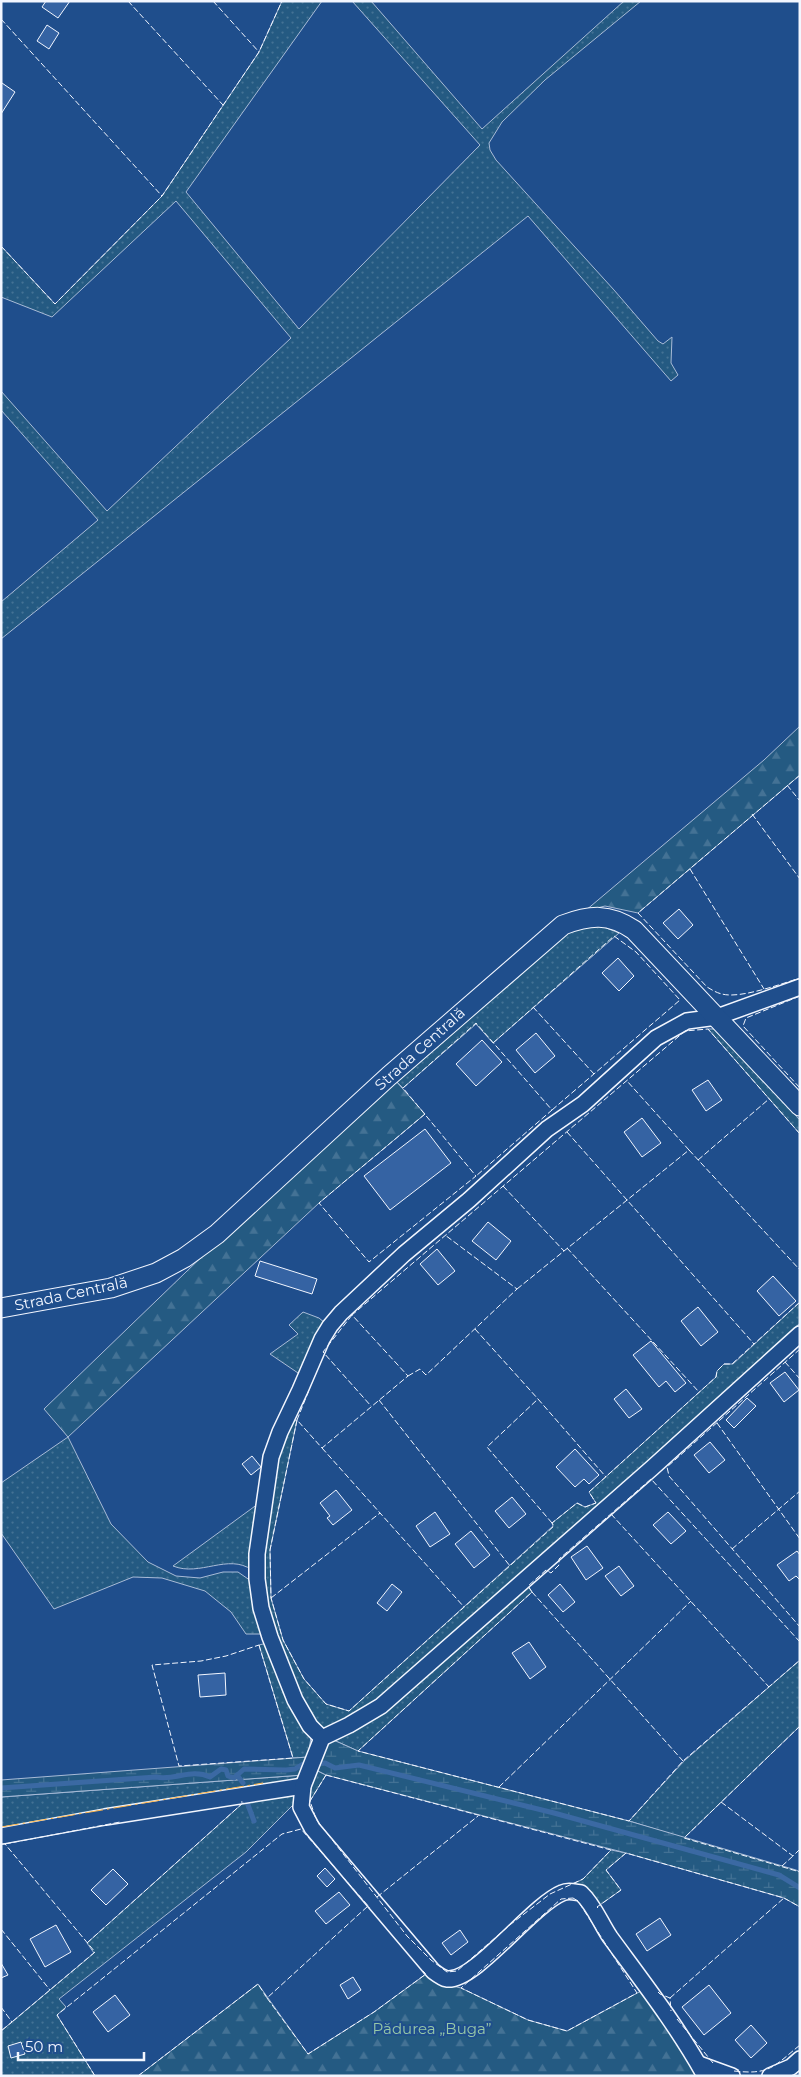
<svg xmlns="http://www.w3.org/2000/svg" width="801" height="2077" viewBox="0 0 801 2077" font-family="Montserrat,sans-serif">
  <style>
    .grass { fill: url(#grass-dots); stroke: #a8bbd7 }
    .forest { fill: url(#forest-firs); stroke: #a8bbd7 }
    .wetland { fill: url(#wetland-marsh); stroke: #a8bbd7 }
    .lines { fill: none; stroke-linecap: round; stroke-linejoin: round }
    .stream { stroke: #3b69a3; stroke-width: 5 }
    .building { fill: #3563a3; stroke: #f2f6ff }
    .minor-casing { stroke: #f2f6ff; stroke-width: 18 }
    .tertiary-casing { stroke: #f2f6ff; stroke-width: 21 }
    .minor { stroke: #1f4e8c; stroke-width: 15 }
    .tertiary { stroke: #1f4e8c; stroke-width: 19 }
    .fence { stroke: #f2f6ff; stroke-width: 1; stroke-dasharray: 6 2.5; stroke-linecap: butt }
    .power { stroke: #ffb74d; stroke-width: 1; stroke-dasharray: 18 4 2.5 4; stroke-linecap: butt }
    .labels { text-anchor: middle; stroke-width: 4; stroke-linejoin: round; paint-order: stroke }
    .street-label { font-size: 15px; fill: #f2f6ff; stroke: #1f4e8c }
    .park-label { font-size: 15px; fill: #97c8a6; stroke: #1f4e8c }
  </style>
  <defs>
    <pattern id="grass-dots" width="8" height="8" patternUnits="userSpaceOnUse" patternTransform="scale(1.25)"><rect width="8" height="8" fill="#245a82"/><path d="M2 2h.1M6 6h.1" fill="none" stroke="#447295" stroke-width="1.8" stroke-linecap="round"/></pattern>
    <pattern id="forest-firs" width="22" height="20" patternUnits="userSpaceOnUse" patternTransform="scale(1.25)"><rect width="22" height="20" fill="#245a82"/><path d="M5 1l3.5 6h-7zM16 11l3.5 6h-7z" fill="#447295"/></pattern>
    <pattern id="wetland-marsh" width="20" height="14" patternUnits="userSpaceOnUse" patternTransform="scale(1.25)"><rect width="20" height="14" fill="#245a82"/><path d="M1 5h8M5 5V1M11 12h8M15 12V8" fill="none" stroke="#447295"/></pattern>
  </defs>
  <rect width="100%" height="100%" fill="#1f4e8c"/>
  <g class="grass">
    <path d="M282,1H322L186,192L299,329L480,145L352,1H371L482,129L624,1H641L545,80L502,122L489,143L490,150L496,160L614,290L658,341L663,344L672,337L671,363L678,375L671,381L528,216L1,639V602L98,520L1,410V391L107,511L291,338L176,201L52,317L1,297V246L55,304L162,196L259,52Z"/>
    <path d="M601,926L619,933L493,1043L476,1024L403,1088L395,1080L564,934L580,927Z"/>
    <path d="M708,1029H716L800,1120V1134Z"/>
    <path d="M800,1302V1323L618,1490L382,1699L360,1714L325,1729L314,1724L306,1713L263,1596L261,1555L276,1457L288,1424L297,1420L270,1550L271,1598L283,1640L304,1679L326,1704L349,1711L553,1526L552,1523L577,1503L585,1507L596,1503L589,1492L716,1377L717,1371L724,1364H733Z"/>
    <path d="M303,1312L319,1318L325,1323L301,1375L270,1354L298,1334L289,1325Z"/>
    <path d="M68,1437L111,1524L148,1562L176,1576L200,1578L223,1572H238L251,1581L264,1634H246L231,1612L205,1591L162,1578L133,1577L54,1609L1,1533V1483Z"/>
    <path d="M262,1501L252,1570C228,1553 200,1577 173,1566Z"/>
    <path d="M528,1586L532,1592L358,1751L329,1738Z"/>
    <path d="M267,1643L311,1737L308,1757L293,1758L259,1645Z"/>
    <path d="M800,1660V1726L684,1838L629,1821L684,1761Z"/>
    <path d="M314,1769L326,1775L310,1801L309,1787Z"/>
    <path d="M303,1775L298,1780L1,1832V1797Z"/>
    <path d="M298,1792L294,1804L246,1852L59,1999L66,2007L57,2015L95,2076H1V2031L94,1953L87,1943L244,1802Z"/>
    <path d="M611,1850L626,1853L606,1870L621,1890L597,1907L571,1885L583,1879Z"/>
  </g>
  <g class="forest">
    <path d="M800,726V775L638,913L605,906L585,911L764,760Z"/>
    <path d="M395,1080L425,1114L319,1203L68,1437L44,1409L214,1245Z"/>
    <path d="M426,1974L445,1984L461,1988L528,2020L567,2031L641,1991L699,2076H138L258,1984L308,2054L374,2012Z"/>
  </g>
  <g class="wetland">
    <path d="M329,1738L358,1751L629,1821L796,1870L800,1872V1907L784,1898L626,1853L326,1775L314,1769Z"/>
    <path d="M308,1757L303,1775L1,1797V1780Z"/>
  </g>
  <g class="lines">
    <g class="stream">
      <path d="M237,1775L243,1783"/>
      <path d="M1,1788L156,1777C175,1781 191,1768 210,1777L221,1769L226,1770L228,1776L234,1778L244,1769L286,1770L295,1769L303,1764L325,1763L335,1768L359,1765L554,1813L779,1875L800,1888"/>
      <path d="M248,1805L254,1821"/>
    </g>
  </g>
  <g class="building">
    <path d="M46,1H70L58,18L42,7Z"/>
    <path d="M47,25L59,33L49,49L37,41Z"/>
    <path d="M2,83L15,92L1,114V84Z"/>
    <path d="M679,909L693,925L678,939L663,923Z"/>
    <path d="M618,958L634,976L619,991L602,973Z"/>
    <path d="M536,1033L555,1056L535,1073L516,1050Z"/>
    <path d="M482,1040L502,1062L476,1086L456,1064Z"/>
    <path d="M708,1080L722,1100L706,1111L692,1090Z"/>
    <path d="M642,1118L661,1143L642,1157L624,1132Z"/>
    <path d="M425,1129L451,1163L390,1210L364,1176Z"/>
    <path d="M488,1222L511,1241L496,1260L472,1241Z"/>
    <path d="M437,1249L455,1271L438,1285L420,1264Z"/>
    <path d="M260,1261L317,1279L312,1294L255,1276Z"/>
    <path d="M773,1276L796,1301L779,1316L757,1291Z"/>
    <path d="M698,1307L718,1332L701,1346L681,1321Z"/>
    <path d="M651,1341L686,1383L675,1392L666,1381L659,1387L633,1355Z"/>
    <path d="M785,1372L799,1390L784,1402L770,1383Z"/>
    <path d="M626,1389L642,1409L629,1418L614,1399Z"/>
    <path d="M747,1398L756,1406L734,1428L726,1420Z"/>
    <path d="M710,1442L725,1460L709,1473L694,1455Z"/>
    <path d="M575,1449L599,1475L589,1484L584,1479L575,1487L556,1467Z"/>
    <path d="M252,1456L261,1467L251,1475L242,1464Z"/>
    <path d="M336,1490L352,1510L333,1525L327,1518L330,1516L320,1503Z"/>
    <path d="M512,1497L526,1514L509,1528L495,1511Z"/>
    <path d="M435,1512L450,1534L430,1547L416,1526Z"/>
    <path d="M668,1512L686,1531L671,1544L653,1525Z"/>
    <path d="M471,1531L490,1555L474,1568L455,1544Z"/>
    <path d="M587,1546L603,1568L586,1580L571,1557Z"/>
    <path d="M797,1551L800,1555V1580L796,1576L789,1581L777,1565Z"/>
    <path d="M619,1566L634,1586L621,1596L605,1576Z"/>
    <path d="M392,1584L402,1592L387,1611L377,1603Z"/>
    <path d="M560,1584L575,1602L563,1612L548,1595Z"/>
    <path d="M529,1642L546,1667L530,1679L512,1653Z"/>
    <path d="M225,1673L226,1695L200,1697L198,1675Z"/>
    <path d="M325,1868L335,1879L327,1887L317,1876Z"/>
    <path d="M113,1869L128,1884L106,1905L91,1890Z"/>
    <path d="M339,1892L350,1905L326,1924L315,1911Z"/>
    <path d="M660,1918L671,1935L647,1951L636,1934Z"/>
    <path d="M56,1925L71,1952L45,1967L30,1939Z"/>
    <path d="M460,1930L468,1942L451,1955L442,1943Z"/>
    <path d="M1,1963L8,1975L1,1978Z"/>
    <path d="M353,1977L361,1990L348,1999L340,1985Z"/>
    <path d="M709,1985L731,2013L704,2035L682,2007Z"/>
    <path d="M115,1995L130,2015L108,2032L93,2012Z"/>
    <path d="M751,2025L767,2043L751,2058L735,2040Z"/>
    <path d="M21,2042L25,2054L11,2058L8,2046Z"/>
  </g>
  <g class="lines">
    <g class="minor-casing">
      <g id="minor">
        <path d="M322,1738L310,1726L295,1700L270,1637L261,1608L257,1579V1554L271,1457L280,1432L300,1390L322,1339L330,1326L341,1313L404,1254L469,1200L547,1129L583,1104L656,1038L687,1021L717,1017L800,987"/>
        <path d="M1,1836L105,1817L303,1786"/>
        <path d="M699,2064L732,2076"/>
        <path d="M705,2076C678,2027 643,1982 610,1937C600,1922 594,1905 581,1893C574,1892 568,1890 562,1893C531,1906 475,1982 447,1979C442,1978 437,1974 433,1971L312,1828L301,1807L303,1786L322,1738L349,1725L381,1706L652,1468L800,1334"/>
        <path d="M770,2076L791,2067L800,2059"/>
      </g>
    </g>
    <g class="tertiary-casing">
      <path id="tertiary" d="M1,1308L111,1288L156,1273L184,1258L217,1234L389,1076L563,925C590,915 609,913 634,930L800,1106"/>
    </g>
    <use href="#minor" class="minor"/>
    <use href="#tertiary" class="tertiary"/>
    <g class="fence">
      <path d="M128,1L223,105"/>
      <path d="M213,1L259,52"/>
      <path d="M1,3L3,1"/>
      <path d="M1,19L162,196"/>
      <path d="M1,246L55,304L162,196L259,52L282,1"/>
      <path d="M800,775L638,913L707,987C712,990 717,993 722,994C740,999 781,984 800,978"/>
      <path d="M787,785L800,801"/>
      <path d="M752,814L800,879"/>
      <path d="M690,869L764,989"/>
      <path d="M800,996L746,1018L743,1026L800,1088"/>
      <path d="M533,1007L594,1074"/>
      <path d="M493,1043L614,936L636,952L680,1000L552,1110"/>
      <path d="M425,1114L319,1203L369,1262L476,1176L403,1088L476,1023L552,1110L476,1176"/>
      <path d="M567,1132L754,1344"/>
      <path d="M800,1134L708,1029L685,1031L352,1315L408,1376L322,1448L297,1420L270,1550L271,1598L283,1640L304,1679L326,1704L349,1711L554,1526L552,1523L577,1503L585,1507L596,1503L589,1492L716,1377L717,1371L724,1364H732L800,1302"/>
      <path d="M689,1150L800,1270"/>
      <path d="M698,1160L769,1099"/>
      <path d="M503,1186L564,1251"/>
      <path d="M567,1248L699,1392"/>
      <path d="M517,1289L689,1150L627,1081"/>
      <path d="M352,1315L323,1352L371,1406"/>
      <path d="M475,1329L538,1399"/>
      <path d="M800,1349L667,1467L669,1476L800,1627"/>
      <path d="M785,1362L800,1379"/>
      <path d="M408,1376L420,1369L426,1375L517,1289L445,1235"/>
      <path d="M379,1400L510,1566"/>
      <path d="M297,1420L309,1390"/>
      <path d="M717,1423L800,1539"/>
      <path d="M322,1448L464,1607"/>
      <path d="M611,1514L769,1687"/>
      <path d="M552,1523L487,1447L538,1399L606,1477"/>
      <path d="M732,1549L800,1491"/>
      <path d="M532,1592L683,1761"/>
      <path d="M271,1598L380,1513"/>
      <path d="M800,1642L651,1479L559,1559V1565L551,1573L546,1570L528,1586L532,1592L358,1751L629,1821L683,1761L800,1660"/>
      <path d="M259,1645L293,1758L179,1766L152,1665L201,1661L226,1656Z"/>
      <path d="M800,1726L684,1838L800,1872"/>
      <path d="M326,1775L611,1850L583,1879L550,1894L511,1924L457,1971L447,1972L431,1960L407,1936L316,1819L310,1801Z"/>
      <path d="M499,1787L691,1601"/>
      <path d="M721,1802L793,1856L800,1849"/>
      <path d="M1,1844H5L95,1952L12,2022"/>
      <path d="M5,1844L120,1822"/>
      <path d="M782,1866L793,1856"/>
      <path d="M377,1897L478,1816"/>
      <path d="M573,1898L578,1901L637,1993L567,2031L528,2020L461,1988L561,1899Z"/>
      <path d="M598,1908L597,1907L621,1890L606,1870L626,1853L784,1898L800,1907"/>
      <path d="M1,1929L50,1990"/>
      <path d="M87,1943L244,1802H241"/>
      <path d="M658,1992L660,1994L670,1998L671,2011"/>
      <path d="M267,1998L308,2054L374,2012L426,1974L423,1971"/>
      <path d="M670,1998L784,1898"/>
      <path d="M1,2007L12,2022L1,2031"/>
      <path d="M677,2019L713,2063"/>
      <path d="M734,2071C770,2075 773,2067 800,2045"/>
      <path d="M95,2076L57,2015L282,1834L301,1829L370,1908"/>
      <path d="M138,2076L258,1984L267,1998L368,1906"/>
    </g>
    <path class="power" d="M1,1827L263,1783"/>
  </g>
  <g class="labels">
    <g class="street-label">
      <text transform="translate(420 1049) rotate(-42)" y="5">Strada Centrală</text>
      <text transform="translate(71 1294) rotate(-12)" y="5">Strada Centrală</text>
    </g>
    <g class="park-label">
      <text x="432" y="2034">Pădurea „Buga”</text>
    </g>
  </g>
  <rect width="801" height="2077" fill="none" stroke="#f2f6ff" stroke-width="5"/>
  <path d="M18 2052v8h126v-8" fill="none" stroke="#f2f6ff" stroke-width="2.5"/>
  <text x="25" y="2052" font-size="15" fill="#f2f6ff" stroke="#1f4e8c" stroke-width="4" paint-order="stroke">50 m</text>
</svg>
